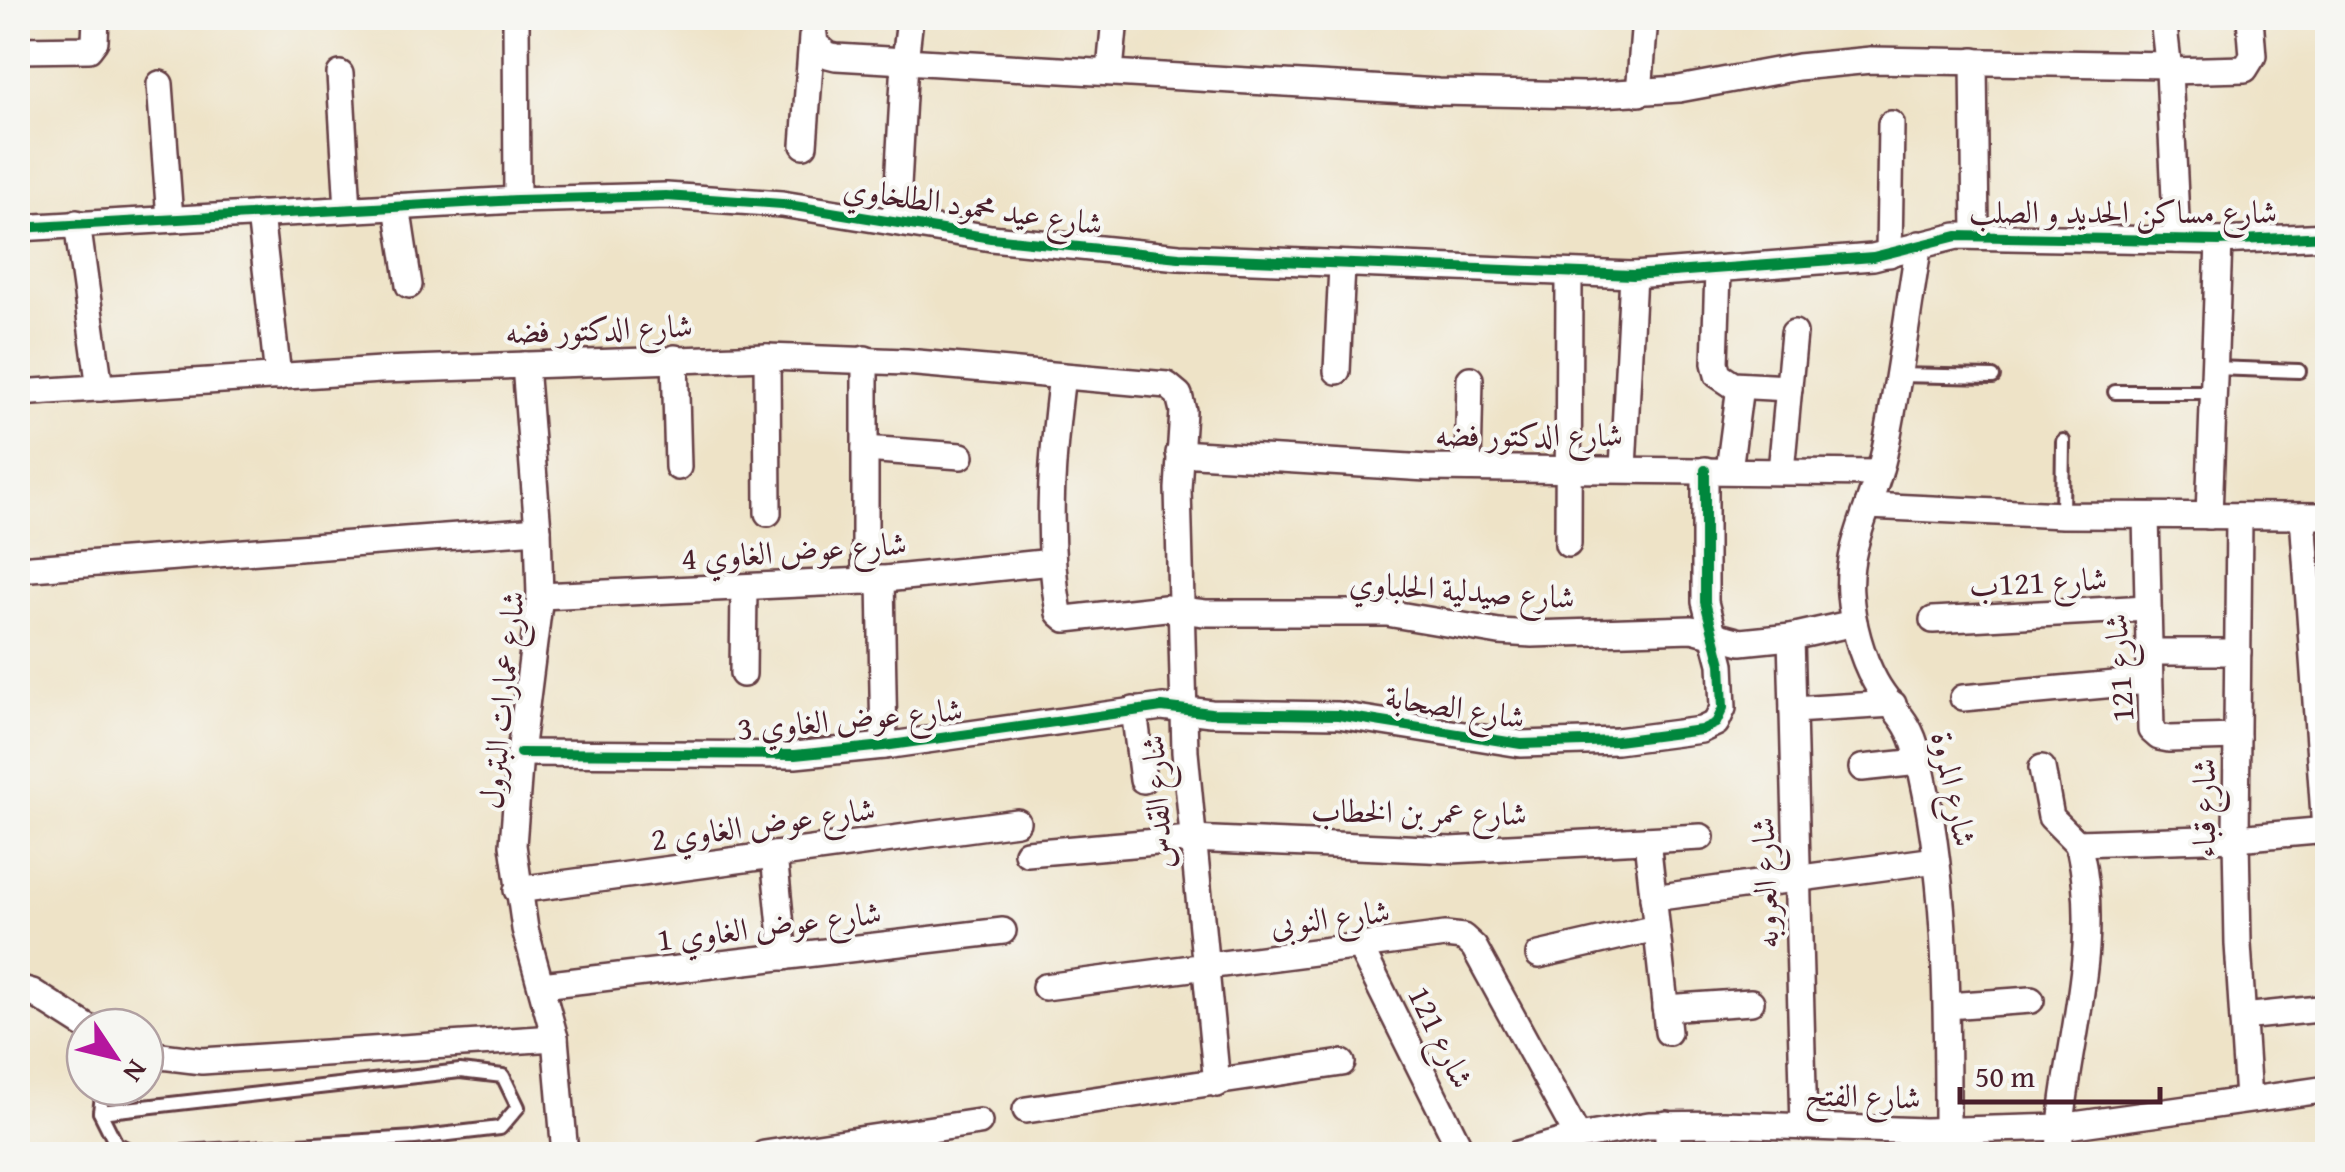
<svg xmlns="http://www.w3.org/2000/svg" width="2345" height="1172" viewBox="0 0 2345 1172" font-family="'Gentium Book Plus',Amiri,serif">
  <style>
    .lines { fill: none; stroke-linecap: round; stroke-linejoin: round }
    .lane-casing { stroke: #633c42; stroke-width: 18 }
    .street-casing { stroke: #633c42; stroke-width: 30 }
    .lane { stroke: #fff; stroke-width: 12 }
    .street { stroke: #fff; stroke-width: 25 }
    .cycleway-casing { stroke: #f6f6f2; stroke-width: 16 }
    .cycleway { stroke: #00873e; stroke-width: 10 }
    .labels { text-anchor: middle; stroke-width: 8; stroke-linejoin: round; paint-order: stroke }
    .street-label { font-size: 32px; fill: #4a1f2b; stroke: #f6f6f2 }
  </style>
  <rect width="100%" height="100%" fill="#f6f6f2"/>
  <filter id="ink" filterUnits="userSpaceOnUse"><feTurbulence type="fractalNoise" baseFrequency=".01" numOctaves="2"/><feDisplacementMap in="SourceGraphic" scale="20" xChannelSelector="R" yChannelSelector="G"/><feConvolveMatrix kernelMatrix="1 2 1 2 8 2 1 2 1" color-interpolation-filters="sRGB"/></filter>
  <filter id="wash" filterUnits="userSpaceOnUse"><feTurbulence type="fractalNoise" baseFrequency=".0048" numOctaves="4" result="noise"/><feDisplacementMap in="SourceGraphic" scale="40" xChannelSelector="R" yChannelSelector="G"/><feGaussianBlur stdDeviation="2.25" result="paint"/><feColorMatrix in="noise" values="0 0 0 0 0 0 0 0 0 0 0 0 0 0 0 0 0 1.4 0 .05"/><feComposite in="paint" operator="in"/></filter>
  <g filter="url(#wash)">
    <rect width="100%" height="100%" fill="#eee3c7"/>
  </g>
  <g filter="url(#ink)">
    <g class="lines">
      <g class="lane-casing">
        <g id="lane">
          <path d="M2214,368L2299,371"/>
          <path d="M1897,375L1993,377"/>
          <path d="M2115,392H2213"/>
          <path d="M2062,515L2063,441"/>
          <path d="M103,1087L100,1112L460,1071L503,1076L518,1107L500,1128L415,1138L150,1154"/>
          <path d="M100,1112L116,1144L137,1154"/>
        </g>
      </g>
      <g class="street-casing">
        <g id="street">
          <path d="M516,18L517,200"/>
          <path d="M812,18L815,44L828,55L836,57L1439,92L1585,95L1679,89L1798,67L1871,60L2169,65"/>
          <path d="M2163,18L2169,71L2177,240"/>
          <path d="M18,50L89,49L95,41L96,18"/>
          <path d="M1974,61L1976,236"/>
          <path d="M1110,71L1115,18"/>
          <path d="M2169,71L2245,69L2253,56L2250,18"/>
          <path d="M340,74L348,209"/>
          <path d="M160,84L170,219"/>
          <path d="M1639,93L1645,18"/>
          <path d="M804,145L812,37"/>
          <path d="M397,206L409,285"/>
          <path d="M260,214L278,377"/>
          <path d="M896,221L905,61L910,18"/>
          <path d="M77,223L100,388"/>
          <path d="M18,228L517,200L666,196L782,204L991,238L1179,257L1633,275L1873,257L1957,236L2219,241L2328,236"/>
          <path d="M1919,244C1907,314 1899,385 1884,454C1874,501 1846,544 1850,594C1852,622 1861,656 1875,681C1890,709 1909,717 1917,752C1948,876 1947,1004 1947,1131"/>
          <path d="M1889,254L1891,124"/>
          <path d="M1718,271L1715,363L1718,375L1733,385L1789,388"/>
          <path d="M767,357L768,513"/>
          <path d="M675,358L678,467"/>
          <path d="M525,365L538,530L540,596L520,753L513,845L525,929L555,1038L565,1154"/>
          <path d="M1337,371L1342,266"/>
          <path d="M1062,376C1052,454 1045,534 1059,613L1066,619L1165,608L1205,613H1387L1499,632L1532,634L1692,629L1741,642L1791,637L1854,623"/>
          <path d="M18,393L381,370L767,357L906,362L1167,385L1179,395L1183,411L1178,489L1185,752L1217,1084"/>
          <path d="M865,449L961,456"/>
          <path d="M1179,453L1427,468L1879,473"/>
          <path d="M1468,468L1470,379"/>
          <path d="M1623,468L1633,275"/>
          <path d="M1729,470L1740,386"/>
          <path d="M1781,471L1794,333"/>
          <path d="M1868,506L2062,515L2328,516"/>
          <path d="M2146,516L2151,730L2159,737L2169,739L2237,737"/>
          <path d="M2209,516L2219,241"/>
          <path d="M2239,516L2236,838L2238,944L2248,1099"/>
          <path d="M2303,516L2325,830"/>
          <path d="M1568,544L1569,275"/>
          <path d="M18,569L538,530"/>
          <path d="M881,579L884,746"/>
          <path d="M865,581V359"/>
          <path d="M540,596L865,581L1052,562"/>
          <path d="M1933,620L2147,608"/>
          <path d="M1791,637L1804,1127"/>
          <path d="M2148,652H2238"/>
          <path d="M743,674L744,588"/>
          <path d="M1963,698L2148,681"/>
          <path d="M1134,710L1143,780"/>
          <path d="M1793,710L1893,704"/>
          <path d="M520,753L795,755L884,746L1162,707L1211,713L1338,715L1521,744L1617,741L1701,730L1716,723L1723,708L1721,664L1705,602V470"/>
          <path d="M1862,768L1919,762"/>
          <path d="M2042,768L2051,817L2077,843L2080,851C2103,951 2063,1054 2059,1154"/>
          <path d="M1647,840L1668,1032"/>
          <path d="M2077,843L2236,838L2328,830"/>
          <path d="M1027,853L1191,839L1451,850L1701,837"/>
          <path d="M774,855L784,957"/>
          <path d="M517,890L1017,822"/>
          <path d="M1653,898L1936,860"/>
          <path d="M1360,947L1463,1154"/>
          <path d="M1539,955L1656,928"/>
          <path d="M542,985L1003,931"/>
          <path d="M1045,987L1445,935L1463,937L1474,947L1578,1137"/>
          <path d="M18,988L32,992L87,1027"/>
          <path d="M1947,1006L2031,1000"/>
          <path d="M1665,1008L1751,1002"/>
          <path d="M2243,1017L2328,1008"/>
          <path d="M145,1054L202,1061L555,1038"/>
          <path d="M1026,1110L1342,1063"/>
          <path d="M1667,1124L1669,1154"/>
          <path d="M764,1154L979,1122"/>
          <path d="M1518,1154L1578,1137L1649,1125L1724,1124L1925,1131L2060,1127L2328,1089"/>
        </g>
      </g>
      <use href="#lane" class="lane"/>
      <use href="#street" class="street"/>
      <g class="cycleway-casing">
        <g id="cycleway">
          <path d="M18,228L517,200L666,196L782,204L991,238L1179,257L1633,275L1873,257L1957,236L2219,241L2328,236"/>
          <path d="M520,753L795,755L884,746L1162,707L1211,713L1338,715L1521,744L1617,741L1701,730L1716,723L1723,708L1721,664L1705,602V470"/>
        </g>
      </g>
      <use href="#cycleway" class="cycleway"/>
    </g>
  </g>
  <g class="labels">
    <g class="street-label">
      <text transform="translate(973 206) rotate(8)" y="11">شارع عيد محمود الطلخاوي</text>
      <text x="2123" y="223">شارع مساكن الحديد و الصلب</text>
      <text transform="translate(599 329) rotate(-2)" y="11">شارع الدكتور فضه</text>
      <text x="1529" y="446">شارع الدكتور فضه</text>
      <text transform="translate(794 551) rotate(-4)" y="11">شارع عوض الغاوي 4</text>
      <text transform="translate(2038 582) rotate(-3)" y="11">شارع 121ب</text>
      <text transform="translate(1462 590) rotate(4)" y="11">شارع صيدلية الحلباوي</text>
      <text transform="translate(2119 668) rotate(-94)" y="11">شارع 121</text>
      <text transform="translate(502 700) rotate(-84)" y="11">شارع عمارات البترول</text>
      <text transform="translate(1455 707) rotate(9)" y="11">شارع الصحابة</text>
      <text transform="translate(850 719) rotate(-5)" y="11">شارع عوض الغاوي 3</text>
      <text transform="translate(1954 789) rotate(78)" y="11">شارع المروة</text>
      <text transform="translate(1157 802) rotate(-94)" y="11">شارع القدس</text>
      <text transform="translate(2204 808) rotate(-90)" y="11">شارع قباء</text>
      <text transform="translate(1419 812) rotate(1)" y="11">شارع عمر بن الخطاب</text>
      <text transform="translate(763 824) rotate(-8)" y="11">شارع عوض الغاوي 2</text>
      <text transform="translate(1765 883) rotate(-92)" y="11">شارع العروبه</text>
      <text transform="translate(1330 918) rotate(-7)" y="11">شارع النوبى</text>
      <text transform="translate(769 926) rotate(-7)" y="11">شارع عوض الغاوي 1</text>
      <text transform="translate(1441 1037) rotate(64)" y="11">شارع 121</text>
      <text transform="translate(1863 1096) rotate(2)" y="11">شارع الفتح</text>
    </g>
  </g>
  <rect width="2345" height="1172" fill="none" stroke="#f6f6f2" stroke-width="60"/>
  <g transform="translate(115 1057) rotate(125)"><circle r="48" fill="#f6f6f2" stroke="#b1a0a2" stroke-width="2.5"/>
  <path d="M0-8L18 38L0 25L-18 38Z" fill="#b5179e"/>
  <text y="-15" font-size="28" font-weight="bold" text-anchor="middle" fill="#4a1f2b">N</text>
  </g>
  <path d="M1960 1087v15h200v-15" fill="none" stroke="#4a1f2b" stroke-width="5"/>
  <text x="1975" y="1087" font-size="30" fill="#4a1f2b" stroke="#f6f6f2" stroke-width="8" paint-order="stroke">50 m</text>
</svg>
